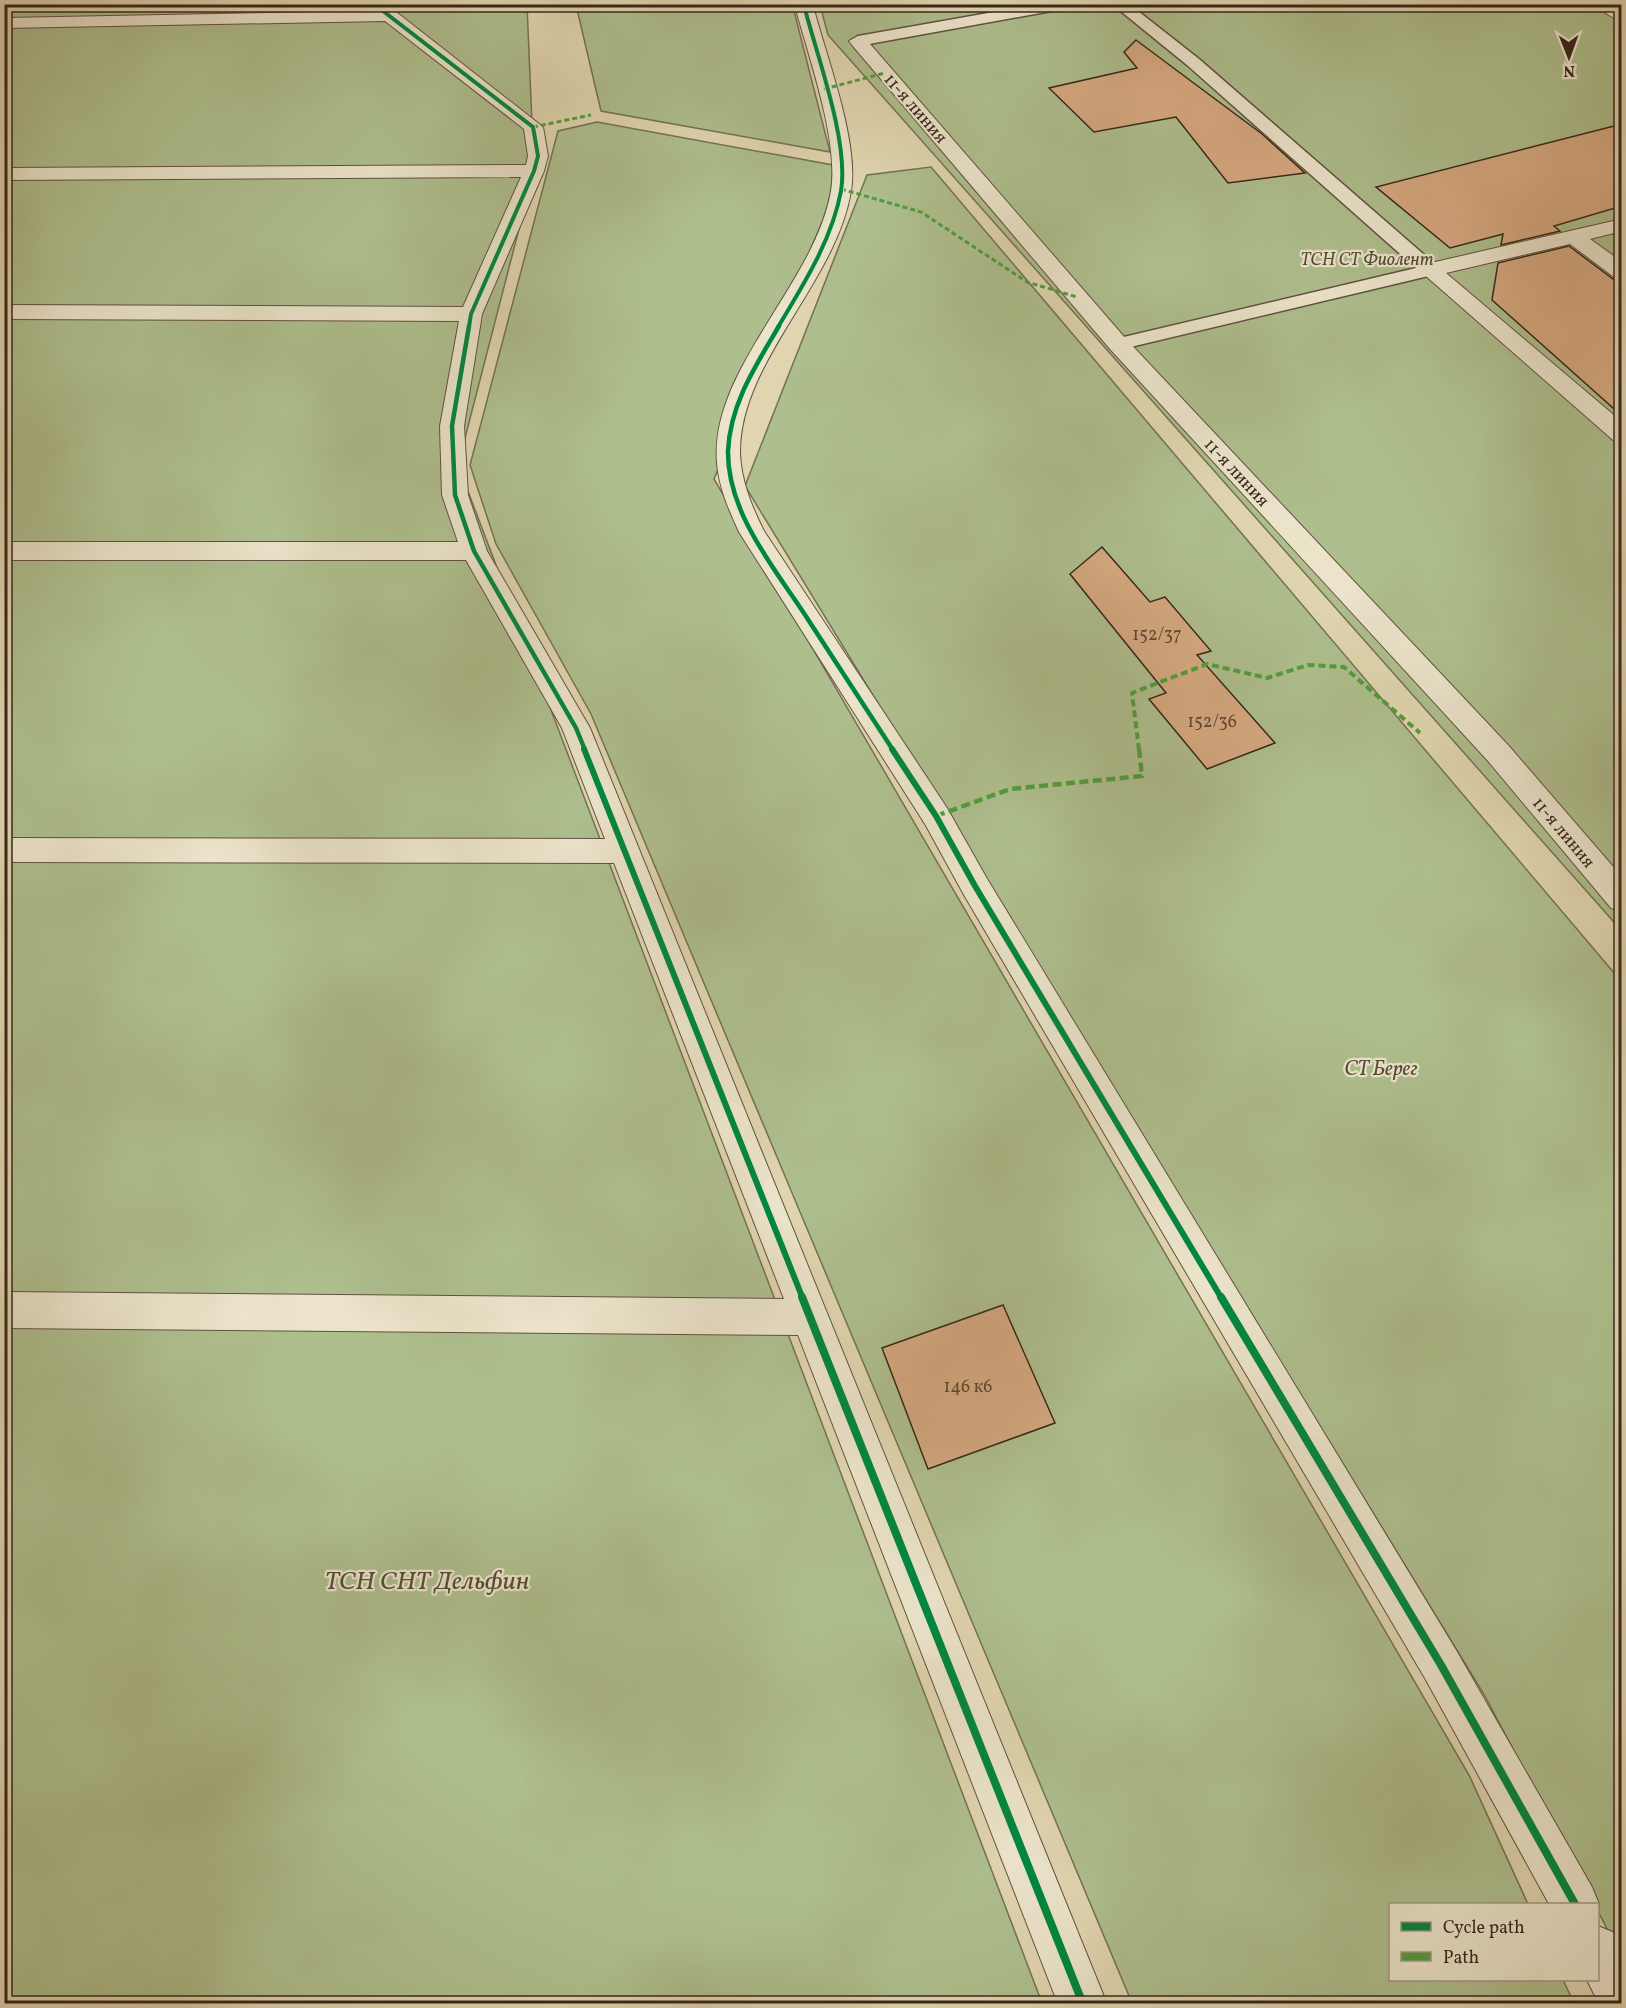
<svg xmlns="http://www.w3.org/2000/svg" width="1626" height="2008" viewBox="0 0 1626 2008" font-family="Vollkorn,serif">
  <style>
    .green { fill: #aebe8d; stroke: #727254; stroke-width: 1.5 }
    .building { fill: #d6a981; stroke: #37271b; stroke-width: 1.5 }
    .lines { fill: none; stroke-linecap: round; stroke-linejoin: round }
    .service-casing { stroke: #615240; stroke-width: 3 }
    .minor-casing { stroke: #615240; stroke-width: 2 }
    .service { fill: #ebe4cb; fill-rule: evenodd }
    .minor { fill: #ebe4cb; fill-rule: evenodd }
    .quiet-far2 { stroke: #519c3e; stroke-width: 3; stroke-dasharray: 5 3; stroke-linecap: butt }
    .quiet-far1 { stroke: #519c3e; stroke-width: 4; stroke-dasharray: 7 4; stroke-linecap: butt }
    .quiet { stroke: #519c3e; stroke-width: 4.5; stroke-dasharray: 9 4.5; stroke-linecap: butt }
    .cycleway-far3-casing { stroke: #ebe4cb; stroke-width: 6 }
    .cycleway-far2-casing { stroke: #ebe4cb; stroke-width: 8 }
    .cycleway-far1-casing { stroke: #ebe4cb; stroke-width: 10 }
    .cycleway-casing { stroke: #ebe4cb; stroke-width: 11 }
    .cycleway-far3 { stroke: #00873e; stroke-width: 4 }
    .cycleway-far2 { stroke: #00873e; stroke-width: 4.5 }
    .cycleway-far1 { stroke: #00873e; stroke-width: 6 }
    .cycleway { stroke: #00873e; stroke-width: 8 }
    .labels { text-anchor: middle; stroke-width: 4.5; stroke-linejoin: round; paint-order: stroke }
    .far-street-label { font-size: 18px; fill: #37271b; stroke: #ebe4cb }
    .far-park-label { font-size: 18px; font-style: italic; fill: #554d38; stroke: #ebe4cb }
    .number-label { font-size: 18px; fill: #5f4834 }
    .park-label { font-size: 21px; font-style: italic; fill: #554d38; stroke: #ebe4cb }
    .near-park-label { font-size: 26px; font-style: italic; fill: #554d38; stroke: #ebe4cb }
  </style>
  <rect width="100%" height="100%" fill="#e0d5af"/>
  <filter id="stains"><feTurbulence type="fractalNoise" baseFrequency=".00333" numOctaves="4"/><feColorMatrix values="0 0 0 0 .2 0 0 0 0 .09 0 0 0 0 .02 0 0 0 .5 -.17"/></filter>
  <radialGradient id="worn" r=".72"><stop offset=".6" stop-color="#630" stop-opacity="0"/><stop offset="1" stop-color="#630" stop-opacity=".3"/></radialGradient>
  <g class="green">
    <path d="M5,5H527L534,171L458,465L1042,2003L5,2004Z"/>
    <path d="M576,5H795L794,11L830,152L601,111Z"/>
    <path d="M820,5H1621V930L828,35Z"/>
    <path d="M597,122L833,165L836,189L714,479L1469,1775L1528,1904H1390V1980H1563L1574,2003H1132L591,714L496,544L470,465L558,131Z"/>
    <path d="M931,167L1621,981V1957L1598,1911V1904H1594L1485,1696L745,486L867,175Z"/>
  </g>
  <g class="building">
    <path d="M1136,40L1262,134L1305,173L1228,183L1176,117L1094,132L1049,88L1137,68L1124,52Z"/>
    <path d="M1622,124V206L1554,226L1560,231L1501,245L1503,234L1450,248L1376,187Z"/>
    <path d="M1569,246L1613,279L1622,280V416L1492,300L1498,263Z"/>
    <path d="M1102,547L1150,602L1165,597L1211,651L1197,655L1275,743L1207,769L1149,699L1166,693L1070,574Z"/>
    <path d="M1003,1305L1055,1423L928,1469L882,1348Z"/>
  </g>
  <g class="lines">
    <g class="service-casing">
      <g id="service">
        <path d="M1040,4H1075L1068,8L858,46L850,41L858,36Z"/>
        <path d="M1112,4H1129L1199,59L1437,266L1439,270L1437,274L1118,350L1111,348L1108,344L1111,340L1416,268L1187,65Z"/>
      </g>
    </g>
    <g class="minor-casing">
      <g id="minor">
        <path d="M366,4H386L543,127L548,156L544,171L482,314L464,426L468,495L487,551L590,728L1107,2004H1058L798,1335L4,1328V1292L784,1299L614,863L4,862V838L605,839L562,728L466,560H4V542H458L442,495L440,426L459,321L4,319V305L463,307L521,177L4,180V168L526,165L528,156L524,129L385,21L4,28V18L372,11Z"/>
        <path d="M798,4H816L815,13C828,61 859,143 851,191C836,283 739,362 740,453C741,481 752,507 764,531L947,808L986,877L1456,1650L1592,1887L1599,1904L1598,1907L1549,1904L1426,1680L964,895L925,824L739,532C729,510 719,488 717,463C709,370 815,284 831,191C839,142 810,61 797,13Z"/>
        <path d="M1591,4H1612L1622,10V23Z"/>
        <path d="M858,36L864,37L1126,339L1508,745L1622,877V911L1611,908L1488,761L1110,349L852,45L849,41Z"/>
        <path d="M1622,219V231L1590,239L1622,262V278L1614,277L1570,244L1446,273L1622,422V442L1613,440L1419,270L1422,265Z"/>
        <path d="M1598,1926L1615,1933L1622,1946V2004H1599L1587,1980H1598Z"/>
      </g>
    </g>
    <use href="#service" class="service"/>
    <use href="#minor" class="minor"/>
    <g class="quiet-far2">
      <path d="M824,89L885,73"/>
      <path d="M533,127L591,115"/>
      <path d="M841,189L921,212L1027,282L1077,297"/>
    </g>
    <path class="quiet-far1" d="M1139,750L1132,693L1207,664L1267,678L1308,665L1344,667L1420,733"/>
    <path class="quiet" d="M936,816L1010,789L1142,776L1139,749"/>
    <g class="cycleway-far3-casing">
      <g id="cycleway-far3">
        <path d="M374,4L533,127L538,156L534,171L471,314L469,327"/>
        <path d="M778,327C803,285 832,240 841,191C849,144 819,61 806,13L807,4"/>
      </g>
    </g>
    <g class="cycleway-far2-casing">
      <g id="cycleway-far2">
        <path d="M469,326L452,426L455,495L474,551L576,728L585,750"/>
        <path d="M779,326C756,365 730,404 728,451C727,514 777,571 809,621C837,664 865,707 893,750"/>
      </g>
    </g>
    <g class="cycleway-far1-casing">
      <g id="cycleway-far1">
        <path d="M584,749L803,1299"/>
        <path d="M892,749L936,816L975,886L1222,1299"/>
      </g>
    </g>
    <g class="cycleway-casing">
      <g id="cycleway">
        <path d="M802,1297L1083,2004"/>
        <path d="M1221,1297L1441,1665L1575,1904"/>
      </g>
    </g>
    <use href="#cycleway-far3" class="cycleway-far3"/>
    <use href="#cycleway-far2" class="cycleway-far2"/>
    <use href="#cycleway-far1" class="cycleway-far1"/>
    <use href="#cycleway" class="cycleway"/>
  </g>
  <g class="labels">
    <g class="far-street-label">
      <text transform="translate(916 108) rotate(49)" y="6">11-я линия</text>
      <text transform="translate(1237 472) rotate(47)" y="6">11-я линия</text>
      <text transform="translate(1564 832) rotate(50)" y="6">11-я линия</text>
    </g>
    <g class="far-park-label">
      <text x="1367" y="265">ТСН СТ Фиолент</text>
    </g>
    <g class="number-label">
      <text x="1157" y="640">152/37</text>
      <text x="1212" y="727">152/36</text>
      <text x="968" y="1392">146 к6</text>
    </g>
    <g class="park-label">
      <text x="1381" y="1075">СТ Берег</text>
    </g>
    <g class="near-park-label">
      <text x="427" y="1589">ТСН СНТ Дельфин</text>
    </g>
  </g>
  <rect width="1626" height="2008" fill="none" stroke="#e0d5af" stroke-width="24"/>
  <rect x="6" y="6" width="1614" height="1996" fill="none" stroke="#37271b" stroke-width="3"/>
  <rect x="12" y="12" width="1602" height="1984" fill="none" stroke="#37271b" stroke-width="1.5"/>
  <rect x="1389" y="1903" width="210" height="78" fill="#ebe4cb" stroke="#a39885" stroke-width="1.5"/>
  <rect x="1401" y="1922" width="30" height="9" fill="#00873e" stroke="#a39885" stroke-width="1.5"/>
  <text x="1443" y="1933" font-size="18" fill="#37271b">Cycle path</text>
  <rect x="1401" y="1952" width="30" height="9" fill="#519c3e" stroke="#a39885" stroke-width="1.5"/>
  <text x="1443" y="1963" font-size="18" fill="#37271b">Path</text>
  <g transform="translate(1569 57) rotate(179)" stroke="#ebe4cb" stroke-width="4.5" paint-order="stroke">
  <path d="M0-4.5L10 22L0 15L-10 22Z" fill="#37271b"/>
  <text y="-9" font-size="16" font-weight="bold" text-anchor="middle" fill="#37271b">N</text>
  </g>
  <rect width="100%" height="100%" filter="url(#stains)"/>
  <rect width="100%" height="100%" fill="url(#worn)"/>
</svg>
